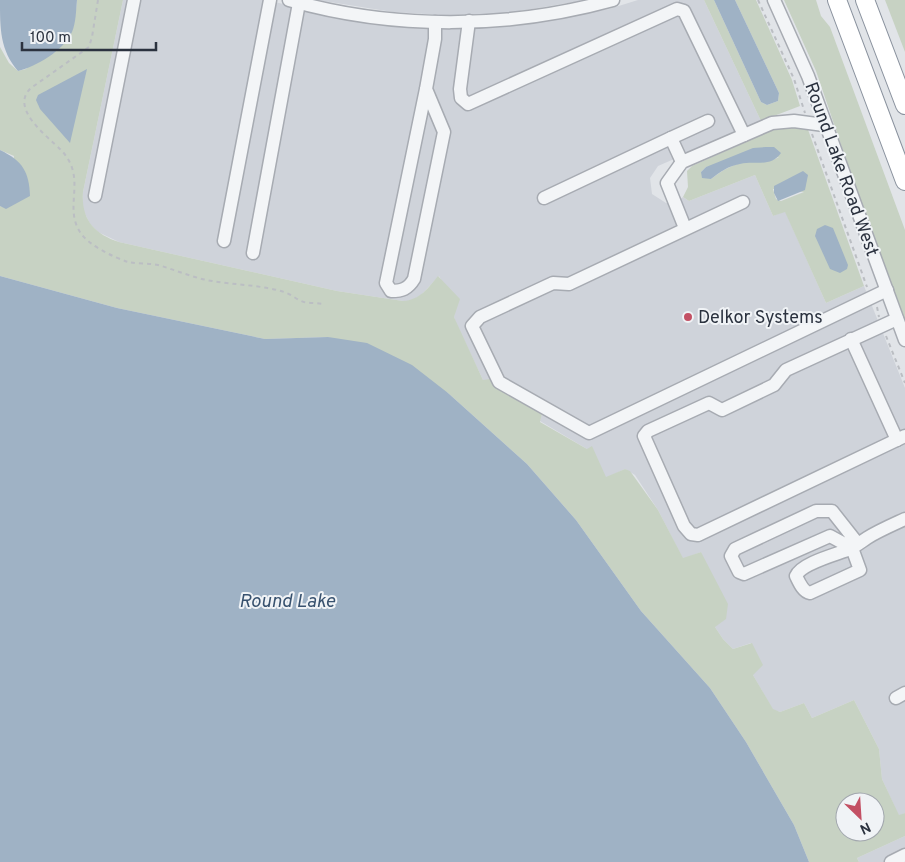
<svg xmlns="http://www.w3.org/2000/svg" width="905" height="862" viewBox="0 0 905 862" font-family="Overpass,sans-serif">
  <style>
    .built { fill: #cfd3da }
    .green { fill: #c7d2c3; fill-rule: evenodd }
    .water { fill: #9fb2c5 }
    .lines { fill: none; stroke-linecap: round; stroke-linejoin: round }
    .minor-casing { stroke: #a7abb2; stroke-width: 15 }
    .highway-casing { stroke: #8a929e; stroke-width: 20 }
    .path { stroke: #bbbec3; stroke-width: 2; stroke-dasharray: 4 4; stroke-linecap: butt }
    .minor { stroke: #f3f5f7; stroke-width: 12 }
    .highway { stroke: #fff; stroke-width: 18 }
    .poi-dot { fill: #c35064; stroke: #f0f3f6; stroke-width: 2 }
    .labels { text-anchor: middle; stroke-width: 4; stroke-linejoin: round; paint-order: stroke }
    .street-label { font-size: 18px; fill: #2b323f; stroke: #f0f3f6 }
    .poi-label { font-size: 18px; fill: #2b323f; stroke: #f0f3f6; text-anchor: start }
    .water-label { font-size: 19px; font-style: italic; fill: #38526f; stroke: #f0f3f6 }
  </style>
  <rect width="100%" height="100%" fill="#e1e4e8"/>
  <g class="built">
    <path d="M123,0H267L335,17L392,26L449,29L528,24L609,9L638,0H704L761,121L658,166L650,178L652,194L666,203L678,201L683,197L689,201L755,175L773,216L785,211L826,303L864,286L905,388V813L899,816L882,779L879,749L854,700L812,718L804,703L780,712L773,710L753,675L751,643L733,649L723,639L715,627L701,552L683,559L658,510L635,475L625,469L606,478L587,449L540,421L542,414L483,380L456,323L454,317L455,308L439,276L421,295L411,301H403L337,291L119,242L98,232L90,224L82,208L83,192Z"/>
    <path d="M317,0H586L502,14L458,16L393,12Z"/>
    <path d="M905,836V862H859L857,858Z"/>
  </g>
  <g class="green">
    <path d="M77,0H123L83,192C81,219 94,234 119,242L337,291L403,301C420,300 428,288 438,276L460,299L454,317L483,380L490,379L494,386L542,414L540,422L587,449L592,446L606,477L625,469L630,471L658,510L683,558L701,552L728,604L726,619L715,627L723,639L733,649L752,643L763,665L753,675L773,709L780,712L804,703L812,718L854,700L879,749L882,779L899,815L905,813V836L857,858L859,862H809L794,825L746,742L710,688L641,611L576,520L527,464L448,393L328,337L265,339L117,308L0,276V206L6,208L14,156L0,150V47L9,63L18,71L26,69L76,10ZM845,802H875V832H845Z"/>
    <path d="M704,0H714L761,102L767,105L778,101L779,93L735,0H756L792,80L800,106L761,121Z"/>
    <path d="M784,0H816L821,16L830,27L905,230V320L851,174L816,71Z"/>
    <path d="M885,0H905V52Z"/>
    <path d="M806,124L864,286L826,303L785,212L773,216L755,175L689,201L683,197L688,187L687,171L692,166L775,129ZM779,157C768,163 760,162 748,162C733,163 722,171 711,179L701,172L706,167ZM773,189L804,192L781,201L776,199Z"/>
  </g>
  <g class="water">
    <path d="M0,0H77C76,10 76,23 72,32C63,51 37,66 18,71C0,50 0,29 0,0Z"/>
    <path d="M714,0H735L779,93L778,101L767,105L761,102Z"/>
    <path d="M87,69L70,143L40,109L36,100L38,95Z"/>
    <path d="M766,147H774L781,153C771,168 754,160 740,164C728,166 720,172 711,179L702,178L701,172L706,167L753,148Z"/>
    <path d="M0,150C23,161 29,172 30,196L6,209L0,206Z"/>
    <path d="M803,171L808,175L805,190L778,201L774,193V186Z"/>
    <path d="M825,225L833,228L848,265L847,269L840,273L830,269L815,236L817,229Z"/>
    <path d="M0,276L117,308L265,339L328,337L367,343L412,365L448,393L527,464L576,520L641,611L710,688L746,742L794,825L809,862H0Z"/>
  </g>
  <g class="lines">
    <g class="minor-casing">
      <g id="minor">
        <path d="M289,0C394,30 508,29 613,0"/>
        <path d="M774,0L808,76L905,340"/>
        <path d="M469,21L460,89L461,98L468,104L677,9L684,11L744,135"/>
        <path d="M426,89L444,132L414,279C408,289 402,291 391,291L386,283L426,89L435,39V22"/>
        <path d="M671,138L708,121"/>
        <path d="M95,196L134,0"/>
        <path d="M544,198L671,138L682,162"/>
        <path d="M743,202L569,284L553,283L480,317L472,326L499,382L589,433L887,290"/>
        <path d="M685,228L667,183L682,162L772,123L794,121L824,125"/>
        <path d="M224,241L270,0"/>
        <path d="M253,253L299,3"/>
        <path d="M897,319L786,370L774,385L722,410L709,403L648,431L644,436L684,526L691,534L698,535L905,436"/>
        <path d="M851,339L897,440"/>
        <path d="M858,544L832,511H816L735,549L731,556L739,572L744,574L830,536L852,548L860,570L810,593C803,592 799,582 796,576C801,563 838,554 850,549C856,546 861,542 867,538C878,531 892,525 905,519"/>
        <path d="M896,698L905,693"/>
        <path d="M891,862L905,855"/>
      </g>
    </g>
    <g class="highway-casing">
      <g id="highway">
        <path d="M837,0L905,181"/>
        <path d="M865,0L905,105"/>
      </g>
    </g>
    <g class="path">
      <path d="M98,0L92,37L89,47L31,88C9,108 47,136 61,150C88,178 63,206 80,232C88,245 113,257 128,262C137,264 148,263 158,265C176,270 193,278 212,281C235,285 262,285 284,292C291,294 297,300 304,302C310,303 317,303 323,304"/>
      <path d="M758,0L794,79L805,113"/>
      <path d="M812,134L867,287"/>
      <path d="M877,307L879,317"/>
      <path d="M886,336L905,383"/>
    </g>
    <use href="#minor" class="minor"/>
    <use href="#highway" class="highway"/>
  </g>
  <circle class="poi-dot" cx="688" cy="317" r="5"/>
  <g class="labels">
    <g class="street-label">
      <text transform="translate(842 169) rotate(70)" y="6">Round Lake Road West</text>
    </g>
    <g class="poi-label">
      <text x="698" y="323">Delkor Systems</text>
    </g>
    <g class="water-label">
      <text x="287" y="607">Round Lake</text>
    </g>
  </g>
  <g transform="translate(860 817) rotate(155)"><circle r="24" fill="#f0f3f6" stroke="#a1a6ad"/>
  <path d="M0-4L9 19L0 12L-9 19Z" fill="#c35064"/>
  <text y="-8" font-size="14" font-weight="bold" text-anchor="middle" fill="#2b323f">N</text>
  </g>
  <path d="M22 42v8h134v-8" fill="none" stroke="#2b323f" stroke-width="2.5"/>
  <text x="30" y="42" font-size="15" fill="#2b323f" stroke="#f0f3f6" stroke-width="4" paint-order="stroke">100 m</text>
</svg>
